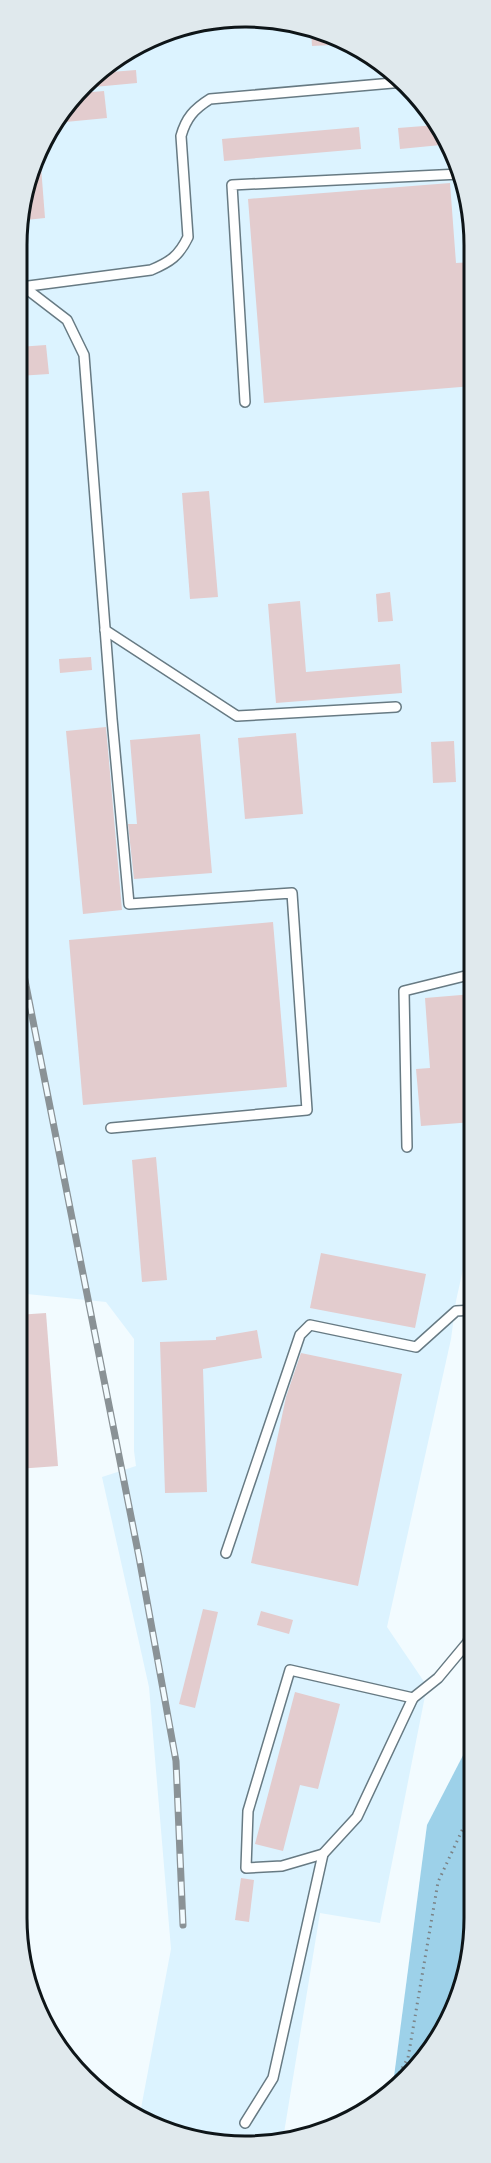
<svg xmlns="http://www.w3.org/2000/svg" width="491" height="2163" viewBox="0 0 491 2163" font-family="Roboto,sans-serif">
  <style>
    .built { fill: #dcf3ff }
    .forest { fill: #9dd1e9 }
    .building { fill: #e3ccce }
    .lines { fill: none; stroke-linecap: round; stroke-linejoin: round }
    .service-casing { stroke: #677a83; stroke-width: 12 }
    .path { stroke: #7b8387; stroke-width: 3; stroke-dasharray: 1.5 4.5; stroke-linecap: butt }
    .service { stroke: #fff; stroke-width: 9 }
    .rail-casing { stroke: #8a9296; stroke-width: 7 }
    .rail { stroke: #f2fbff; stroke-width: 4.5; stroke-dasharray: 14; stroke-linecap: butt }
    .rim { fill: none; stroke: #0e1518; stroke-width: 3 }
  </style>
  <rect width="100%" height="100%" fill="#f2fbff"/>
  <path class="built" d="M276,19L347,40L408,84L451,145L473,216V1224L456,1301L451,1339L387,1627L427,1686L380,1923L320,1913L283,2139L230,2146L145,2123L139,2119L171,1949L149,1687L102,1477L136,1466L134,1451V1339L106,1302L17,1293L19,215L47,131L106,64L187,24Z"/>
  <path class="forest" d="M473,1736L472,1948L444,2032L392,2092L427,1825Z"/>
  <g class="building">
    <path d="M311,29L347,40L352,44L312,46Z"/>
    <path d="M136,70L137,83L94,87L93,78L98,73Z"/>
    <path d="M104,91L107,118L55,123L80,93Z"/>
    <path d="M437,125L451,144L400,149L398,128Z"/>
    <path d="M359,127L361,149L224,161L222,139Z"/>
    <path d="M40,154L45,218L26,220L24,200Z"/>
    <path d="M450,183L456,263L473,262V386L264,403L248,199Z"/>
    <path d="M46,345L49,374L18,376V347Z"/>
    <path d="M209,491L218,597L190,599L182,493Z"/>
    <path d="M390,592L393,621L378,622L376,594Z"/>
    <path d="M300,601L306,672L400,664L402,693L276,703L268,604Z"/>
    <path d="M91,657L92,670L60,673L59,659Z"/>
    <path d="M106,727L122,910L83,914L66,731Z"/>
    <path d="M296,733L303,814L245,819L238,738Z"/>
    <path d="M200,734L212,873L134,879L128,824H137L130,740Z"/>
    <path d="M454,741L456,782L433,783L431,742Z"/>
    <path d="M273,922L287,1087L83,1105L69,940Z"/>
    <path d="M473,994V1122L421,1126L416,1069L430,1068L425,998Z"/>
    <path d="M156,1157L167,1280L142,1282L132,1160Z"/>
    <path d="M321,1253L426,1274L415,1328L310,1308Z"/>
    <path d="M46,1313L58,1466L17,1469V1315Z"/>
    <path d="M257,1330L262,1358L203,1369L207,1492L165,1493L160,1342L216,1340V1337Z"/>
    <path d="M301,1353L402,1374L358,1586L251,1563L286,1397Z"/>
    <path d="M203,1609L218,1612L195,1708L179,1704Z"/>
    <path d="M261,1611L293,1620L289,1634L257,1625Z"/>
    <path d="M295,1692L340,1704L318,1789L300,1785L283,1851L255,1844Z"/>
    <path d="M241,1878L254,1880L249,1922L235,1920Z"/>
  </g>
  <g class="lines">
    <g class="service-casing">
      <g id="service">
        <path d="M21,287L151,270C170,262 179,256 188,237L181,136C186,118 194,109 210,99L404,82"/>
        <path d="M24,287L67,320L84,355L112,719L129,904L292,893L307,1110L111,1128"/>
        <path d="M245,402L232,185L460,174"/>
        <path d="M105,630L237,716L396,707"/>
        <path d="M407,1147L404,991L473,974"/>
        <path d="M226,1553L300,1335L310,1325L416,1347L456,1311L473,1310"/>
        <path d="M323,1854L282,1866L246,1868L248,1811L290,1670L413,1698L438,1678L468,1642L473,1623"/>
        <path d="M245,2123L273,2078L323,1854L357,1817L413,1698"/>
      </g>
    </g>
    <path class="path" d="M384,2099L408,2058L438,1882L472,1809"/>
    <use href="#service" class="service"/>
    <g class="rail-casing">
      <path id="rail" d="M18,945L139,1557L176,1761L183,1925"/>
    </g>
    <use href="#rail" class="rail"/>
  </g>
  <path d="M0 0H491V2163H0ZM245 27H246A218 218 0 0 1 464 245V1918A218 218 0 0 1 246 2136H245A218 218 0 0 1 27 1918V245A218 218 0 0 1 245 27Z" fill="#e0e9ed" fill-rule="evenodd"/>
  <path class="rim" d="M245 27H246A218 218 0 0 1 464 245V1918A218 218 0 0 1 246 2136H245A218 218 0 0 1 27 1918V245A218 218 0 0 1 245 27Z"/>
</svg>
